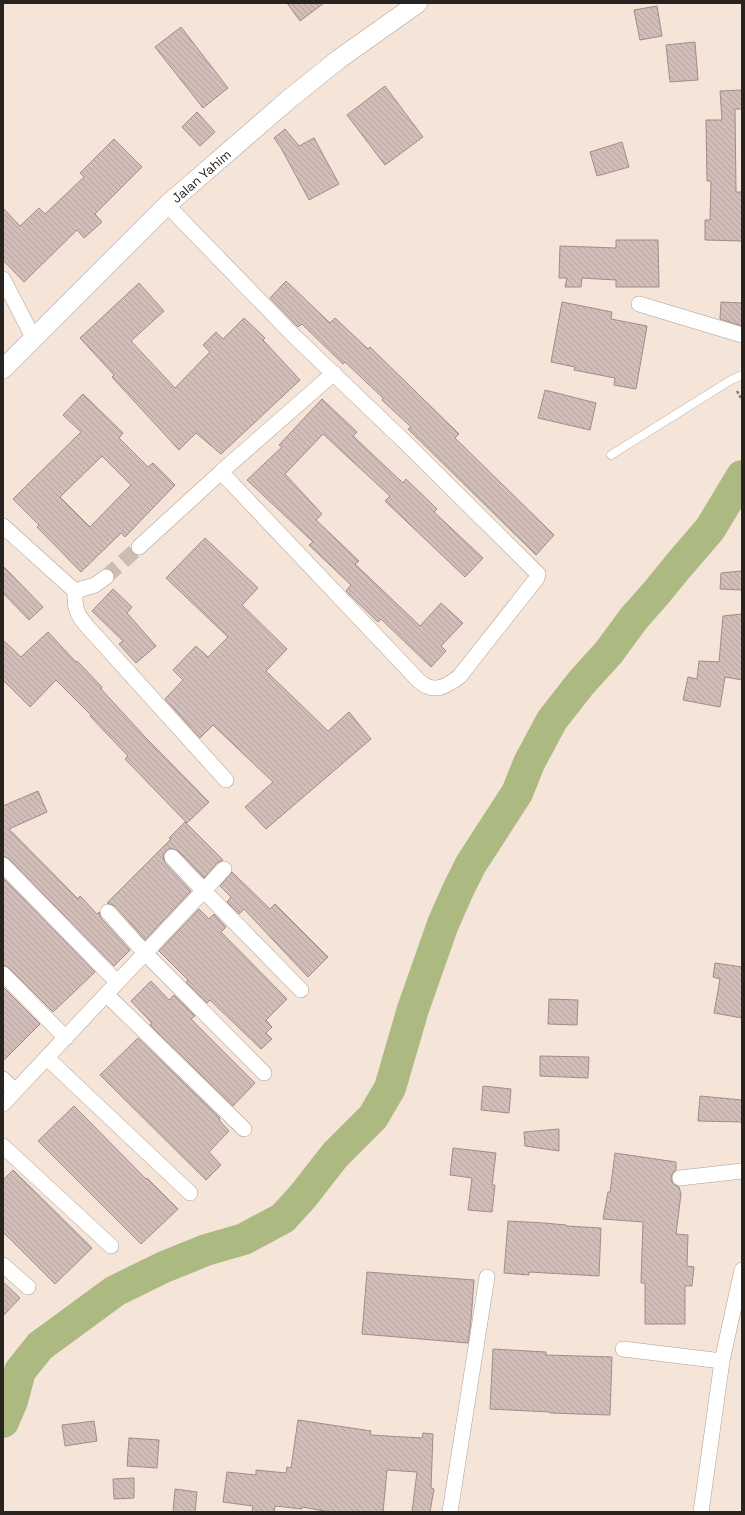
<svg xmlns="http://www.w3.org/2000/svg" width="745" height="1515" viewBox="0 0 745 1515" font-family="'Space Grotesk',sans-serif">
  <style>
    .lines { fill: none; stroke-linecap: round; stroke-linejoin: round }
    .river { stroke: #acb981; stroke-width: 32 }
    .building { fill: url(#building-back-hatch); stroke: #a08c89; fill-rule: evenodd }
    .minor-tunnel { stroke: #ccbdb3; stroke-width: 15; stroke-dasharray: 15 8; stroke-linecap: butt }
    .service-casing { stroke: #af9f93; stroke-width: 9 }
    .minor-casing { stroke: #af9f93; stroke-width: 16 }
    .tertiary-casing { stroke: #af9f93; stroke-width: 20 }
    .path { stroke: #877c74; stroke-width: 2.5; stroke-dasharray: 3 2; stroke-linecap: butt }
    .service { stroke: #fff; stroke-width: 8 }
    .minor { stroke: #fff; stroke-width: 15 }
    .tertiary { stroke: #fff; stroke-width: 19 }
    .labels { text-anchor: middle; stroke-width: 3; stroke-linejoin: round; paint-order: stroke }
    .street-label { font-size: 13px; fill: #29231f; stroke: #fff }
  </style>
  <defs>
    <pattern id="building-back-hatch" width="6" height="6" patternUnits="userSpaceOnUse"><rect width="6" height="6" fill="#d2bdb9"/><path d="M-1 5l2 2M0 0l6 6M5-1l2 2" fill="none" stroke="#b4a29f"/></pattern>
  </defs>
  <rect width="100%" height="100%" fill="#f5e4d8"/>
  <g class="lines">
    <path class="river" d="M3,1422L12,1401L20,1371L40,1346L115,1291L164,1267L206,1250L244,1239L283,1218L303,1196L335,1155L373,1117L390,1088L413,1009L443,924L458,890L471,864L517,793L529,763L552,720L581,683L609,652L634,618L657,592L679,565L710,529L742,476"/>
  </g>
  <g class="building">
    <path d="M287,3H324L300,21Z"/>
    <path d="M657,6L662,36L640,40L634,10Z"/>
    <path d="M181,27L228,88L203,108L155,47Z"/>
    <path d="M695,42L698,80L670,82L666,45Z"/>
    <path d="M385,86L423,137L385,165L347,115Z"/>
    <path d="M742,90V109H735L736,192H742V241L705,240V220H710L711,181H707L706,120H722L720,91Z"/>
    <path d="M197,112L215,132L200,146L182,127Z"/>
    <path d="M285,129L299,146L314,138L339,184L309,200L281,148L274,138Z"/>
    <path d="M114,139L142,167L95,214L102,222L84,238L77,230L24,282L3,260V208L20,226L39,208L45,214L84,177L80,173Z"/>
    <path d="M622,142L629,167L597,176L590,152Z"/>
    <path d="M616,240H658L659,287H616V280L582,278L581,287H565L567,278H559L560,246L616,248Z"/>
    <path d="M286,281L330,323L335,318L368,349L370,347L459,434L455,438L554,535L536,555L408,429L411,427L382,400L383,398L345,362L343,364L302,324L298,327L270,298Z"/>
    <path d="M139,283L164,311L131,341L175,388L210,352L203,345L216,332L223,339L244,318L265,338L263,340L300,380L221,454L196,433L179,450L112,377L114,375L80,338Z"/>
    <path d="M562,302L612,312L611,319L647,326L636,389L614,385L615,378L574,370L575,367L551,362Z"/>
    <path d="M721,302L742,303V326L720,319Z"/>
    <path d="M545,390L596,403L590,430L538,418Z"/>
    <path d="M83,394L123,433L119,438L148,467L153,463L175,485L125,537L121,533L81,572L37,527L39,525L13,499L81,432L63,415ZM102,456L131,485L90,527L60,497Z"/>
    <path d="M322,399L357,432L353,436L403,483L406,479L437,509L434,512L483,558L465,577L385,501L390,496L323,434L285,474L322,514L316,520L359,561L355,564L420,626L441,603L463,623L441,646L446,651L431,667L381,619L378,622L352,597L346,591L351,585L309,545L313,542L247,480L282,447L279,445Z"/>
    <path d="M205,538L258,588L242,605L287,649L266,671L328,731L349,712L371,739L266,829L245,807L273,782L213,725L200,738L165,699L183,680L173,670L196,646L208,657L228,637L166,578Z"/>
    <path d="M3,566L43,607L29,620L3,593Z"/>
    <path d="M742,571V590L720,589L721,573Z"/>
    <path d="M113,589L132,607L127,613L156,646L136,663L119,644L123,641L92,611Z"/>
    <path d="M742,614V680L725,677L720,707L683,700L688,677L697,679L699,661L719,662L723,616Z"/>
    <path d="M48,632L76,662L77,661L102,687L101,689L146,738L209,802L187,823L125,759L128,756L90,716L91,715L56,680L30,707L3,680V640L21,657Z"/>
    <path d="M38,791L47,812L9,829L78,899L80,896L97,914L99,912L101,918L130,950L114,966L9,859L3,856V806Z"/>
    <path d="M185,822L223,860L217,863L204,878L178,851L170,848L166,851L163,855L165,863L191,891L145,940L115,906L107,903L171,839L169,838Z"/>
    <path d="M232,872L270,909L275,904L328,957L308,977L244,909L239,914L227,902L231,897L220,886Z"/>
    <path d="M3,878L95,972L53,1012L9,968L3,965Z"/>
    <path d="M199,909L209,919L214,914L226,927L221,932L287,999L266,1020L272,1027L266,1033L272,1039L261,1049L210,1000L207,1003L186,982L188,980L159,951Z"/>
    <path d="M715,963L742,967V1018L714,1013L720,979L713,977Z"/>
    <path d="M151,981L169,1000L174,995L195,1016L191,1019L255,1083L233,1106L150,1025L152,1024L149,1020L131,1001Z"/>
    <path d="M3,987L40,1024L3,1061Z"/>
    <path d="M549,999L578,1000L577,1025L548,1024Z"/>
    <path d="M138,1038L220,1118L219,1120L229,1131L209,1152L221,1165L206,1180L100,1075Z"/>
    <path d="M540,1056L589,1057L588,1078L540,1076Z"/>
    <path d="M483,1086L511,1089L509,1113L481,1110Z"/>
    <path d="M700,1096L742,1100V1122L698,1121Z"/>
    <path d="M74,1106L146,1179L147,1178L178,1209L141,1244L38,1141Z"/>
    <path d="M559,1129V1151L525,1146L524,1132Z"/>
    <path d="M453,1148L496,1153L492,1185H495L492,1212L468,1210L472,1178L450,1175Z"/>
    <path d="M615,1153L676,1162V1170L672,1174L671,1179L673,1184L679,1187L681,1194L676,1234L688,1235L687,1266L694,1267L692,1286H685V1324H645V1283H641L643,1222L603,1219L608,1192H610Z"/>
    <path d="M13,1170L92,1248L55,1284L3,1232V1180Z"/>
    <path d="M508,1221L544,1223L566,1225V1226L601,1228L599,1276L529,1272V1275L504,1273Z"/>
    <path d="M367,1272L474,1280L471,1320L468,1343L362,1334Z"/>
    <path d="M3,1282L20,1298L3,1316Z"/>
    <path d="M493,1349L546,1352V1355L612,1357L610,1415L550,1413V1412L490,1409Z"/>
    <path d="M298,1420L371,1431L370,1435L422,1438L423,1433L433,1434L431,1488L434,1489L430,1512H412L417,1472L387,1470L383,1512H330L302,1507V1509L275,1506L274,1512H252L253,1506L223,1502L227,1472L256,1475V1470L286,1473L287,1467L291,1468Z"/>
    <path d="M94,1421L97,1441L65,1446L62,1425Z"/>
    <path d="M129,1438L159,1440L157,1468L127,1466Z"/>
    <path d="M134,1478V1498L114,1499L113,1479Z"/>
    <path d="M175,1489L197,1492L195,1512H173Z"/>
  </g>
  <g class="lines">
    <path class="minor-tunnel" d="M106,577L139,547"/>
    <g class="service-casing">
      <path id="service" d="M611,455L731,380L742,375"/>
    </g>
    <g class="minor-casing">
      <g id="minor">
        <path d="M167,205L292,334L407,444L538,574L537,578L459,677C445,687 434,694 419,681L221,472L334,373"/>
        <path d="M3,279L34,339"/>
        <path d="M639,304L742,335"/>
        <path d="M3,526L75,591L95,585L106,577"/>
        <path d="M139,547L221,472"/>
        <path d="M75,591C74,614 80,618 94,634L226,780"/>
        <path d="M172,857L203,890L301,990"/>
        <path d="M3,865L117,982"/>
        <path d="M108,912L144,952L264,1073"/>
        <path d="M3,974L66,1038"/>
        <path d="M107,995L244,1129"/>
        <path d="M47,1058L190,1193"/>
        <path d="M3,1079L15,1091"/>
        <path d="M3,1104L224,869"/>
        <path d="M3,1146L111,1246"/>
        <path d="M680,1178L742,1171"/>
        <path d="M3,1265L28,1287"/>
        <path d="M623,1349L722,1361"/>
        <path d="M450,1512L487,1277"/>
        <path d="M701,1512L722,1361L742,1270"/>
      </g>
    </g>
    <g class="tertiary-casing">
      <path id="tertiary" d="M3,369L167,205L288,100L339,59L418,3"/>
    </g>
    <path class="path" d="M737,391L742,400"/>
    <use href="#service" class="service"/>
    <use href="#minor" class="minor"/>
    <use href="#tertiary" class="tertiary"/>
  </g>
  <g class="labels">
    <g class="street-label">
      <text transform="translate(201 176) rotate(-41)" y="5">Jalan Yahim</text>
    </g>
  </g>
  <rect width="745" height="1515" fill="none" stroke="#29231f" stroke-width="8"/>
</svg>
